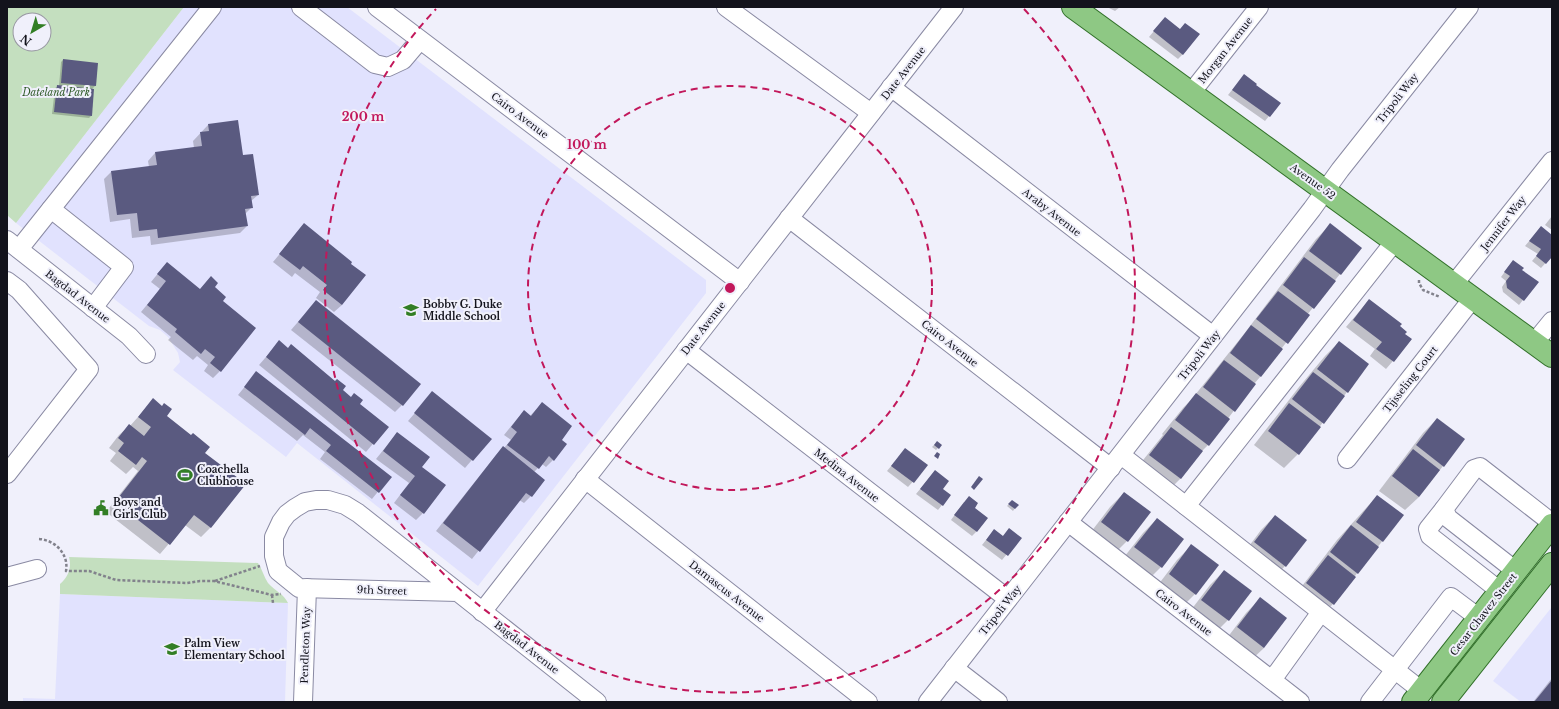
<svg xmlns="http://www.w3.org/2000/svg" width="1559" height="709" viewBox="0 0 1559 709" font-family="'Libre Baskerville',serif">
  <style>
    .built { fill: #e1e2fe }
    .green { fill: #c4dfbf; fill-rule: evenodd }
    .shadow { fill: #0003 }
    .building { fill: #5a5a80 }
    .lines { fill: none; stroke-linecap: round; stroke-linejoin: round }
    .minor-casing { stroke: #8a8aa3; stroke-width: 20 }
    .major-casing { stroke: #32712a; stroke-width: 24 }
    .path { stroke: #82828c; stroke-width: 2.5; stroke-dasharray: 3 2; stroke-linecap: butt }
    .minor { stroke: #fff; stroke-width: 18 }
    .major { stroke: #8ec884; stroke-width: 22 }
    .ring { fill: none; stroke: #c2185b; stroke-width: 2; stroke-dasharray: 7 5 }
    .labels { text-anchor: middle; stroke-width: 4; stroke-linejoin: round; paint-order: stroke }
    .street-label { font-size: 10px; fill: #13131c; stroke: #f0f0fb }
    .park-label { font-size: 10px; font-style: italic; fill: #2f5a28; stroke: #f0f0fb }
    .poi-label { font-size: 10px; font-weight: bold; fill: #13131c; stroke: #f0f0fb; text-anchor: start }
    .centre { fill: #c2185b; stroke: #f0f0fb; stroke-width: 2 }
    .ring-label { font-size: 12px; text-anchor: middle; font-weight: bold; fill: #c2185b; stroke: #f0f0fb; stroke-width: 4; stroke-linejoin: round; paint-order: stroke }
  </style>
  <rect width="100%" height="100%" fill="#f0f0fb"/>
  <g class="built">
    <path d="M184,7H347L706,280V293L478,586L297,443L286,457L173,370L180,362L178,353L168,337L160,330L149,326L16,223Z"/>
    <path d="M60,594L288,603L285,702H23V698L55,699Z"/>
    <path d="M1551,608L1552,609V702H1521L1493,681Z"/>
  </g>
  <g class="green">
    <path d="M7,7H184L16,223L7,215ZM20,20H44V44H20Z"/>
    <path d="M69,557L258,563C262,569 264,577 268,583C275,591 284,594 288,603L60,594V584C68,577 72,568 69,557Z"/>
  </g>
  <g class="shadow">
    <path d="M1107,7H1120L1115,11Z"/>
    <path d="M1165,18L1183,54L1178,59L1149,37Z"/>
    <path d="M63,60L97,64L95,86L91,90H93L91,116L89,118L52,114L55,88L59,86L61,62Z"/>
    <path d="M1244,75L1255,85L1279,104L1265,121L1228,95Z"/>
    <path d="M208,125L242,156L258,195L251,201L252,207L245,214L247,226L240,233L151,245L150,236L132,238L130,219L110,222L104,179L111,172L149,167L148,161L155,153L194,148L193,141Z"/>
    <path d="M1552,216V230L1545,225Z"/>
    <path d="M304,225L342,305L334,312L316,298L320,292L295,273L292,277L273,262Z"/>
    <path d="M1330,225L1361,248L1307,315L1260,377L1254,384L1208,445L1199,454L1181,478L1167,492L1136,469L1163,435L1162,434L1183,408L1191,400L1244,334L1316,239Z"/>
    <path d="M1541,227L1552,236V256L1541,268L1532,261L1538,254L1525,246Z"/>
    <path d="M1509,266L1521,270L1523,300L1519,305L1503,292L1502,287L1506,281L1501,277Z"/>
    <path d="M160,271L200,290L213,288L222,301L220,371L213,378L204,371L208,365L197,356L193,360L168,340L171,337L141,312L160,289L151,282Z"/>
    <path d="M1369,300L1399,327L1404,334L1411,340L1386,369L1370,356L1375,349L1346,327Z"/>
    <path d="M316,301L402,405L395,412L291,330Z"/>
    <path d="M279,342L387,427L366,452L259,365Z"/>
    <path d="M1339,342L1347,392L1298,454L1284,468L1254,445L1299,387L1325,356Z"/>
    <path d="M256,373L390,477L372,499L320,459L325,452L303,435L297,441L238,395Z"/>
    <path d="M433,392L490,439L465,468L408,421Z"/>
    <path d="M153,400L165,416L204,453L244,484L210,528L201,537L185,525L160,554L106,512L138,471L133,467L126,474L110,461L116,453L109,448L119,435L129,426H130Z"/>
    <path d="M542,403L560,440L553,460L546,467L542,464L534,472L531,496L524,503L519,500L472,559L436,531L496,455L503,448H504L511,440L504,435L517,419L524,412L530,416Z"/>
    <path d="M1437,419L1443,466L1419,497L1405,510L1379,491L1423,433Z"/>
    <path d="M397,433L421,467L423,513L416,520L394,503L409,483L376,459Z"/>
    <path d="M937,442L938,448L936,450L932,447Z"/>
    <path d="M901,454L927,466L908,487L887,471Z"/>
    <path d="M935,471L941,489L950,495L938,510L916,494Z"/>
    <path d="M1124,493L1149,512L1127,541L1113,555L1088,536L1110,507Z"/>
    <path d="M1377,496L1402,516L1333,604L1319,618L1293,598L1337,540Z"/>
    <path d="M964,502L973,508L976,532L972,536L951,520Z"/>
    <path d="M1010,503L1017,505L1013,511L1007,506Z"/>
    <path d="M1275,516L1285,566L1272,580L1241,557L1261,530Z"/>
    <path d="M1157,519L1183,539L1161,567L1147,581L1121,561L1143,533Z"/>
    <path d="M1009,529L1020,538L1002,560L982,545L990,535L1002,537Z"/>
    <path d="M1191,546L1195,594L1181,608L1155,589L1177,560Z"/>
    <path d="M1224,571L1228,620L1214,634L1188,614L1210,585Z"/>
    <path d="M1260,599L1264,648L1250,661L1224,642L1246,613Z"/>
    <path d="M1552,678V702H1533Z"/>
  </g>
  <g class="building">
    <path d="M1165,17L1180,29L1185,23L1200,34L1183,55L1153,31Z"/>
    <path d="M63,59L98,63L96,86L61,83Z"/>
    <path d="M1244,74L1257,84L1256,85L1281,103L1270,117L1232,90Z"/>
    <path d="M57,85L94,89L92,116L54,112Z"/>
    <path d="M238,120L243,155L253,154L259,195L251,196L253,208L245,209L248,226L158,238L157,229L139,231L137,213L117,215L111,171L157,165L155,152L202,146L200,132L209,131L208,124Z"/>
    <path d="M304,223L352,262L351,264L366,275L342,305L323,290L327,285L303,266L300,270L279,254Z"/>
    <path d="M1330,223L1362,248L1341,275L1309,251Z"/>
    <path d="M1541,226L1552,235V257L1546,264L1536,256L1541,249L1529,241Z"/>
    <path d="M1304,257L1336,281L1314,309L1283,285Z"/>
    <path d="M1513,260L1524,268L1522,270L1539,282L1524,301L1507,288L1506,281L1510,276L1504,272Z"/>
    <path d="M167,262L200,289L211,276L218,283L215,287L226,297L223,301L256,328L221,372L210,363L215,357L205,349L201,354L175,332L177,329L147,305L166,281L157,274Z"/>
    <path d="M1278,291L1310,315L1288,344L1256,319Z"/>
    <path d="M1369,299L1402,324L1400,326L1407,332L1405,334L1412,339L1394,362L1376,349L1382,342L1353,320Z"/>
    <path d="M316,300L421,384L403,406L298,322Z"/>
    <path d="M1251,325L1283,349L1261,377L1230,353Z"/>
    <path d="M279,340L288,348L291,344L335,381L337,379L346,386L343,390L351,397L354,393L363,400L360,404L389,427L374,445L266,357Z"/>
    <path d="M1339,341L1369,364L1348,393L1317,369Z"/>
    <path d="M1224,360L1256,384L1235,412L1203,387Z"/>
    <path d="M256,371L392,477L379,493L326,451L331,445L310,428L305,435L244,387Z"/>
    <path d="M1313,372L1345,396L1324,424L1292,399Z"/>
    <path d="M432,391L492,439L473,461L414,413Z"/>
    <path d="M1196,393L1230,419L1209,446L1175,420Z"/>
    <path d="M153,398L162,406L164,403L172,409L167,416L191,435L193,433L210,447L205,453L246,484L211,528L194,515L170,545L115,502L147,461L142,457L136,465L118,451L124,443L118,438L129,424L144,436L151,427L138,417Z"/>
    <path d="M542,402L572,426L562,440L567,444L554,461L549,456L539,469L507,445L517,432L511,427L524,410L531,416Z"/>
    <path d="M1289,403L1321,427L1299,455L1268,431Z"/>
    <path d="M1437,418L1465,439L1444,467L1416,445Z"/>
    <path d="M1171,427L1203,451L1181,479L1149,455Z"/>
    <path d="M397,432L430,457L422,467L446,485L424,514L400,495L415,476L383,451Z"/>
    <path d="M937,441L942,445L939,449L934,445Z"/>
    <path d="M503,446L545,480L532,497L526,493L480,552L443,523Z"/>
    <path d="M905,448L928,465L914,483L891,466Z"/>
    <path d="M1413,449L1440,470L1419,497L1392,476Z"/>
    <path d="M937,452L940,454L938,459L934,456Z"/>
    <path d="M935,470L949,481L943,489L951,495L943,506L920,489Z"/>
    <path d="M979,476L983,479L974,490L971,487Z"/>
    <path d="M1124,492L1151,512L1128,542L1101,522Z"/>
    <path d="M1377,495L1404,515L1383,542L1356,522Z"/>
    <path d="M969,496L978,503L975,508L988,518L977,532L954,515Z"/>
    <path d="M1012,500L1019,505L1015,509L1008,504Z"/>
    <path d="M1275,515L1307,540L1286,567L1254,542Z"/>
    <path d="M1157,518L1184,539L1162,568L1134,547Z"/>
    <path d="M1351,525L1379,547L1358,574L1330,552Z"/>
    <path d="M1009,528L1022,538L1008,556L986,540L994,529L1003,536Z"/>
    <path d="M1191,544L1219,565L1196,595L1169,574Z"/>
    <path d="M1328,555L1356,577L1334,605L1306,583Z"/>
    <path d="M1224,570L1252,591L1229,621L1201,600Z"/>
    <path d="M1260,597L1287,618L1264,648L1237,627Z"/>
    <path d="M1552,680V702H1534L1539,696Z"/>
  </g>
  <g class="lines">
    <g class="minor-casing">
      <g id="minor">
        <path d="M301,7L375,64L388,67L403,60L420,40"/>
        <path d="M377,7L740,282"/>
        <path d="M726,7L871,113"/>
        <path d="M891,87L1213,336"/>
        <path d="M1191,93L1259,7"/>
        <path d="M51,209L124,267L93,308"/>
        <path d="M789,218L1111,468"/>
        <path d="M7,240L129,336L146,354"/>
        <path d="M19,249L212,7"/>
        <path d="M7,281L19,290L89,369L7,474"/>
        <path d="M1454,284L1552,161"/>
        <path d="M1534,343L1552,321"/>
        <path d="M686,350L1008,599"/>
        <path d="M1121,455L1422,691"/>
        <path d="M1347,459L1473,298"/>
        <path d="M585,479L868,702"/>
        <path d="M1186,506L1395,241"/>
        <path d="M1444,509L1428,529L1430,536L1500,591"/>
        <path d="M1068,522L1300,702"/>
        <path d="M1516,571L1448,518L1444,509L1474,469L1480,467L1552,523"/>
        <path d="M7,577L37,569"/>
        <path d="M458,592L299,588L278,571L274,556V537L281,522L287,514L295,508L305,502L316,500H328L345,505L358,513L597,702"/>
        <path d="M482,612L954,7"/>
        <path d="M954,668L998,702"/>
        <path d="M1272,680L1321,612"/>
        <path d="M303,702L307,588"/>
        <path d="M928,702L1312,209L1340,170L1469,7"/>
        <path d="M1370,702L1451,597L1479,618"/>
      </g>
    </g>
    <g class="major-casing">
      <g id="major">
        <path d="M1073,7L1552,356"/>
        <path d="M1413,702L1552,525"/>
        <path d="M1443,702L1552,564"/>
      </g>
    </g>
    <g class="path">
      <path d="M1419,280V283L1423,290L1440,297"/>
      <path d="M39,539C55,540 69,554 66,571H89L116,580L187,583L200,581H214L272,595L281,594"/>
      <path d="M215,581L260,566"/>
      <path d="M272,595L273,603"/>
    </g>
    <use href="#minor" class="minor"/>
    <use href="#major" class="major"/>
  </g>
  <g class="ring">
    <circle cx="730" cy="288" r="202"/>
    <path d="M1024 9A405 405 0 1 1 436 9"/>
  </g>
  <defs>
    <g id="school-bare" transform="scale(1.2)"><path d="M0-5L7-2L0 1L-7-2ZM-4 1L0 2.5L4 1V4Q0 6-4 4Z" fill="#327e25" stroke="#f0f0fb" stroke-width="2.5" paint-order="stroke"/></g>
    <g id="stadium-bare" transform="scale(1.2)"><path d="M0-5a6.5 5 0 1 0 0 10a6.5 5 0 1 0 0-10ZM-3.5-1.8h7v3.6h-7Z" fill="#327e25" stroke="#f0f0fb" stroke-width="2.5" paint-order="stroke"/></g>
    <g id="civic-bare" transform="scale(1.2)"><path d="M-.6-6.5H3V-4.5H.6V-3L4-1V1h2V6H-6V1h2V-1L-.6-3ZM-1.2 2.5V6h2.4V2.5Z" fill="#327e25" stroke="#f0f0fb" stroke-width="2.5" paint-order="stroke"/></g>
  </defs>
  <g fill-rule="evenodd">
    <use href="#school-bare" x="411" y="310"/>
    <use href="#stadium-bare" x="185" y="475"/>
    <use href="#civic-bare" x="101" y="508"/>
    <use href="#school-bare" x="172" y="649"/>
  </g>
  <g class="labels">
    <g class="street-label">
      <text transform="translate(1225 50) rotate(-52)" y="4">Morgan Avenue</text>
      <text transform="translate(903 73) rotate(-52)" y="4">Date Avenue</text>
      <text transform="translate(1397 98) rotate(-52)" y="4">Tripoli Way</text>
      <text transform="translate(520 115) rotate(37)" y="4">Cairo Avenue</text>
      <text transform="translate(1313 181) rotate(36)" y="4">Avenue 52</text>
      <text transform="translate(1052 212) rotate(38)" y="4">Araby Avenue</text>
      <text transform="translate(1503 223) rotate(-52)" y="4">Jennifer Way</text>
      <text transform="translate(78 296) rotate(38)" y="4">Bagdad Avenue</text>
      <text transform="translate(703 328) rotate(-52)" y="4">Date Avenue</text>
      <text transform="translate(950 343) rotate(38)" y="4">Cairo Avenue</text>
      <text transform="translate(1199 355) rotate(-52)" y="4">Tripoli Way</text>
      <text transform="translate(1410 379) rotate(-52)" y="4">Tijsseling Court</text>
      <text transform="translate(847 475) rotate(38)" y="4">Medina Avenue</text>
      <text transform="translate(382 590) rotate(2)" y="4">9th Street</text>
      <text transform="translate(727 591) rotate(38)" y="4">Damascus Avenue</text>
      <text transform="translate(1000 610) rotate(-52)" y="4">Tripoli Way</text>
      <text transform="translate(1184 612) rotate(38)" y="4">Cairo Avenue</text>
      <text transform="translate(1483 614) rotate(-52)" y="4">Cesar Chavez Street</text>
      <text transform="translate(305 645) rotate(-88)" y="4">Pendleton Way</text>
      <text transform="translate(527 647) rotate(38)" y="4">Bagdad Avenue</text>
    </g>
    <g class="park-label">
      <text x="56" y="96">Dateland Park</text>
    </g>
    <g class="poi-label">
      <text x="423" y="308">Bobby G. Duke<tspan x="423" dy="12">Middle School</tspan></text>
      <text x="197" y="473">Coachella<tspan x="197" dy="12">Clubhouse</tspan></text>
      <text x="113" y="506">Boys and<tspan x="113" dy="12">Girls Club</tspan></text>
      <text x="184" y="647">Palm View<tspan x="184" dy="12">Elementary School</tspan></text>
    </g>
  </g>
  <circle cx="730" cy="288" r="6" class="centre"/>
  <g class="ring-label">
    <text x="363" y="121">200 m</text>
    <text x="587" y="149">100 m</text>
  </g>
  <rect width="1559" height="709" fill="none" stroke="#13131c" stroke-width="16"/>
  <g transform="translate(32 32) rotate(218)"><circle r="19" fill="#f0f0fb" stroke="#9898a2"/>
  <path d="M0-3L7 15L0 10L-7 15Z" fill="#327e25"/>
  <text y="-6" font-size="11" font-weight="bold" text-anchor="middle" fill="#13131c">N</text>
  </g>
</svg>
